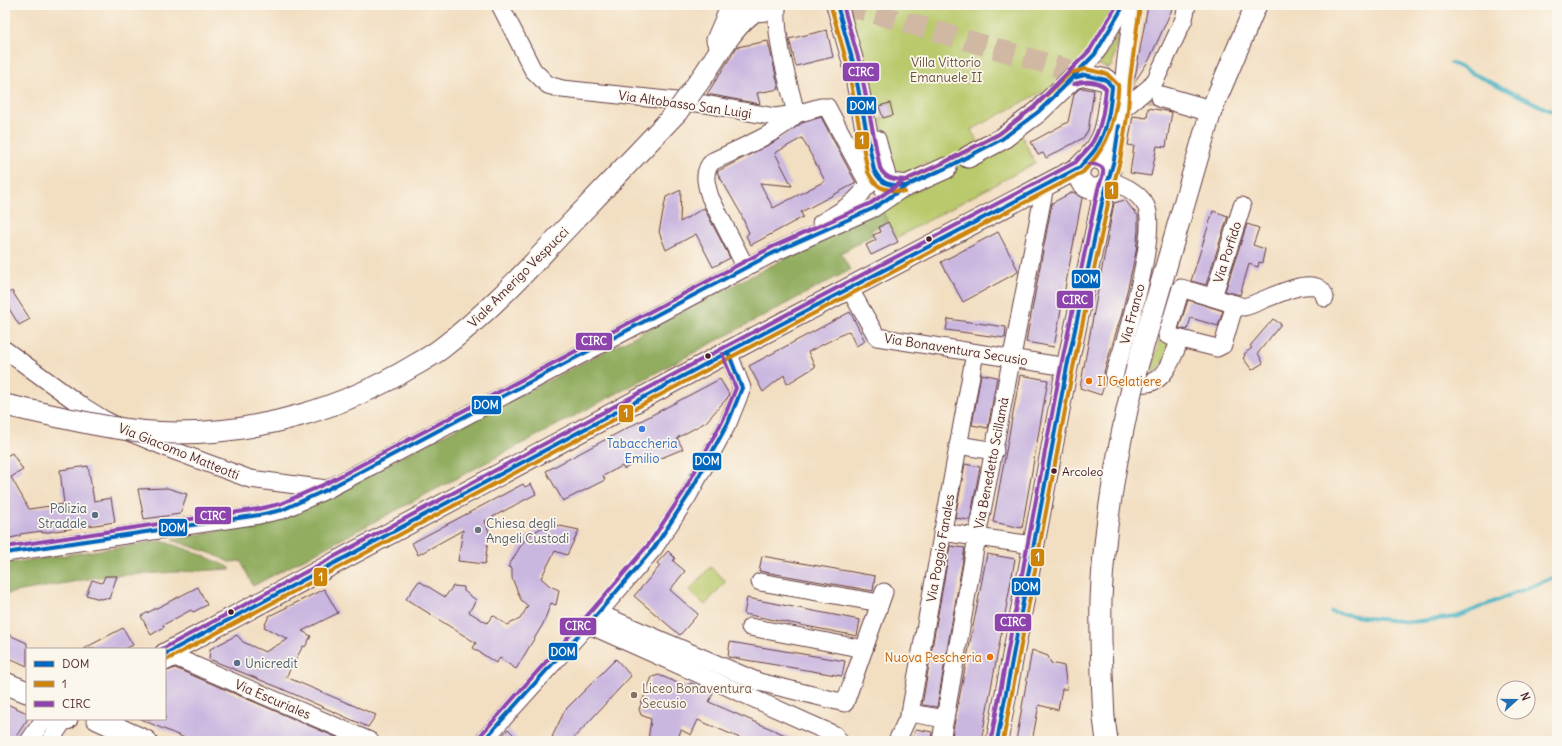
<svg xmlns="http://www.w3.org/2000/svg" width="1562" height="746" viewBox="0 0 1562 746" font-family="Delius,sans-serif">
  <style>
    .green { fill: #b9c96c; stroke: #82744c }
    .forest { fill: #92ad60; stroke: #6e6646 }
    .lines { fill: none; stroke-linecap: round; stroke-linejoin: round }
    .stream { stroke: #45b2c2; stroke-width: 4 }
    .building { fill: #cab7e0; fill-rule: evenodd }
    .major-tunnel { stroke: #d0b8a3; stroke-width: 21; stroke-dasharray: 21 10; stroke-linecap: butt }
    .minor-casing { stroke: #633c42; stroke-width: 19 }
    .major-casing { stroke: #633c42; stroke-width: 23 }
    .minor { stroke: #fff; stroke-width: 17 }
    .major { stroke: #fff; stroke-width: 21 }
    .major-bridge-casing { stroke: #633c42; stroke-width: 23; stroke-linecap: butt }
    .major-bridge { stroke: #fff; stroke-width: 21 }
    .bus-1-casing { stroke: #fbf7ec; stroke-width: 7 }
    .bus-2-casing { stroke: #fbf7ec; stroke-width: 7 }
    .bus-3-casing { stroke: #fbf7ec; stroke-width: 7 }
    .bus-1 { stroke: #0065bd; stroke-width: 4 }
    .bus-2 { stroke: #cc840b; stroke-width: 4 }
    .bus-3 { stroke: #8e44ad; stroke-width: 4 }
    .bus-dot { fill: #4a1f2b; stroke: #fbf7ec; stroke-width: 1.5 }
    .food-dot { fill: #e8710a; stroke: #fbf7ec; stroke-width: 1.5 }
    .shop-dot { fill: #3f7fe0; stroke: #fbf7ec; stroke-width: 1.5 }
    .service-dot { fill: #5c6f8a; stroke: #fbf7ec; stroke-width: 1.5 }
    .worship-dot { fill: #6b7280; stroke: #fbf7ec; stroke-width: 1.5 }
    .education-dot { fill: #8d6e63; stroke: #fbf7ec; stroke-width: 1.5 }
    .labels { text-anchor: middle; stroke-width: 3.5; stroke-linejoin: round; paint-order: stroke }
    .bus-label { font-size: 12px; fill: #4a1f2b; stroke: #fbf7ec; text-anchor: start }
    .park-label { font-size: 13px; fill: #6b523e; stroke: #fbf7ec }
    .street-label { font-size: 13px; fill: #4a1f2b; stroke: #fbf7ec }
    .food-label { font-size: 13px; fill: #c56008; stroke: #fbf7ec; text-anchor: start }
    .shop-label { font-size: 13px; fill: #366cbe; stroke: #fbf7ec }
    .service-label { font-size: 13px; fill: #4e5e75; stroke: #fbf7ec; text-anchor: end }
    .worship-label { font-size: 13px; fill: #5b616d; stroke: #fbf7ec; text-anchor: start }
    .education-label { font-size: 13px; fill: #785e54; stroke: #fbf7ec; text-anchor: start }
    .line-badge { stroke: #fbf7ec; stroke-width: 1.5 }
    .badge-label { font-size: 11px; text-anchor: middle; font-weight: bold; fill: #fff }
  </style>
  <rect width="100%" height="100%" fill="#fbf7ec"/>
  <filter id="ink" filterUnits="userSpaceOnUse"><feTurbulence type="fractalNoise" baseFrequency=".025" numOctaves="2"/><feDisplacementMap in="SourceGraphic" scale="8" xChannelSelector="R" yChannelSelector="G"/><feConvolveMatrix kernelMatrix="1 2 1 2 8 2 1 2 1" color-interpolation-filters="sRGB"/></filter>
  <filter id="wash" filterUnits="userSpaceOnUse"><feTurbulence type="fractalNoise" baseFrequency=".012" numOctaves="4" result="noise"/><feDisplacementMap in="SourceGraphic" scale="16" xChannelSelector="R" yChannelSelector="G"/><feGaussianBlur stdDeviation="0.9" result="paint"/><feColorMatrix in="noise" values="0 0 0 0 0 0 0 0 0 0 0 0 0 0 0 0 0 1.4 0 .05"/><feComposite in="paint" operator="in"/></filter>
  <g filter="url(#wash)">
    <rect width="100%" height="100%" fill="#f2dec1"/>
    <g class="green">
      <path d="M849,5H1115L1089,52L1055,85L971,130L978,142L1020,132L1035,163L896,238L881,209L949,174L929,167L926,162C913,169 902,181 892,164L880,119L893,114L890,103L876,107Z"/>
      <path d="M1118,33L1112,66L1107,68L1099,65L1107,53Z"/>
      <path d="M1159,341H1165L1171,348L1156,372H1151Z"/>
      <path d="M710,567L726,581L705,605L689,591Z"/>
    </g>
    <g class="forest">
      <path d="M881,209L888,222L871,230L873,235L841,253L850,270L253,586L241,561L229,562L213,554L172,540L272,520L366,475Z"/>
      <path d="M161,541C180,547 199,553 217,562C223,565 227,565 231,569L105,576L5,594V564Z"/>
    </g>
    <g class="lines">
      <g class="stream">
        <path d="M1451,63L1557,114"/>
        <path d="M1331,612L1368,618L1411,622L1456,617L1557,576"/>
      </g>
    </g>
    <g id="blocks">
      <g class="building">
        <path d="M1148,5H1174L1149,60L1134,83Z"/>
        <path d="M827,30L833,57L796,66L789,39Z"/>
        <path d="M768,41L779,89L757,93L760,104L707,94L737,47Z"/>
        <path d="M1082,88L1094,90L1088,131L1083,138L1046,158L1043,153L1038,155L1031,142L1068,122L1074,94L1079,89Z"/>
        <path d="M890,103L893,115L883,118L879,106Z"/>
        <path d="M1148,108L1172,112L1166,147L1157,146L1151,176L1130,173L1134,146L1128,145L1133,116L1147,118Z"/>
        <path d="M821,117L856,183L801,212L803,217L751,245L746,236L749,233L740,212L717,172L718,171L774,142L802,123ZM802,138L825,181L773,208L760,183L792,186L775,153Z"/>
        <path d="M681,190L680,222L704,208L730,258L713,267L696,234L666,250L659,232L666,197Z"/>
        <path d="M1073,192L1082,198L1054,347L1026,342L1052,203Z"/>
        <path d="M1125,200L1138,216V230L1136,252L1122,313L1104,372L1106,380L1101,395L1080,388L1114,203Z"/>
        <path d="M1213,211L1228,216L1206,285L1191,281Z"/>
        <path d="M888,222L898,242L871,255L866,245L876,240L873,235L881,232L879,227Z"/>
        <path d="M1247,224L1259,228L1253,245L1265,249L1262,263L1259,262L1258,267L1249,264L1240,295L1225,291Z"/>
        <path d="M998,232L1018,270V272L963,302L941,262Z"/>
        <path d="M12,291L30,319L19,325L5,302V296Z"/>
        <path d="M1188,300L1223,311L1218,326L1191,318L1187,330L1179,328Z"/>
        <path d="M850,312L865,341L856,346L849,331L808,352L815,367L787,384L784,375L763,392L749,366Z"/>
        <path d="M948,319L1006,327L1005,338L946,330Z"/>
        <path d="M1273,319L1281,324L1258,353L1263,363L1252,370L1243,358L1245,356L1244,354L1252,348L1250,346Z"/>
        <path d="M981,374L997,377L988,428L972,425Z"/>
        <path d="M1020,375L1048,380L1022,528L993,522Z"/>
        <path d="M720,379L729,394L728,397L706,422L677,438L683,449L649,463L646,457L624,469L622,466L603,476L605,480L563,501L546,471Z"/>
        <path d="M12,453L23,470L11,477L29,509L64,504L60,470L88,466L94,501L111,498L115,522L42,533V531L20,534V536L10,538L5,528V457Z"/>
        <path d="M965,464L980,467L970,520L955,518Z"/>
        <path d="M523,484L525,487L531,484L536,494L485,521L489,532L485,564L458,561L463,530L418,555L412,543Z"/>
        <path d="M167,488L187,494L180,514L144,519L138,489Z"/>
        <path d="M555,525L579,530L567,555L555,551L541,578L550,586L559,590L556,605L551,603L543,624L516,669L500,658L496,663L473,648L476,643L406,599L419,581L445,597L453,586L464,587V591L476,600L469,612L487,623L493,615L507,625L520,619L528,606L521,600L512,578V568L508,567L520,547L527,537L541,528Z"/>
        <path d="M950,546L965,548L937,707L922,705Z"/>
        <path d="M668,551L675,558L673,561L685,571L670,590L698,614L680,635L634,596L660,566L657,563Z"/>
        <path d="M987,554L1015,559L1005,614L981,741H951Z"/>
        <path d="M762,556L875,576L873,591L759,571Z"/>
        <path d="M105,576H117L109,599L106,598L100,599L86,595L92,580L102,583Z"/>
        <path d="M198,587L207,605L193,612L191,610L163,625L164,627L151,635L141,616Z"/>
        <path d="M324,589L338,613L302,631L311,636L305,647L303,646L286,677L376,715L368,727L280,688L209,659L210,649L237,635L243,642L265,652L288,639L264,627L269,616Z"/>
        <path d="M747,598L860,620L857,636L744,614Z"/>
        <path d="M123,628L133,645L125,649H83Z"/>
        <path d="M5,633L27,643V666L5,656Z"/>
        <path d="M730,642L845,661L842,676L728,657Z"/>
        <path d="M1032,650L1048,656L1051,663L1064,666L1067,689H1062L1058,710L1039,705L1032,741H1016Z"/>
        <path d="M616,659L631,676L571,741H562L552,737L565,710Z"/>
        <path d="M175,668L345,741H192L140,719H165V672Z"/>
        <path d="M659,675L685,686L691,683L713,693L709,702L799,741H747L698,720L691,735L681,730L677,741H648L651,719L641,715L639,709L652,677Z"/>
        <path d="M5,703L27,713V720L13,741H5Z"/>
        <path d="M508,729L520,741H498Z"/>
        <path d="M916,729L932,732L931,741H911Z"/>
      </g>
    </g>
  </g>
  <g filter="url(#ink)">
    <use href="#blocks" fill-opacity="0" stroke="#633c42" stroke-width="1"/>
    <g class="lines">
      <path class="major-tunnel" d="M846,5L1162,97"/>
      <g class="minor-casing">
        <g id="minor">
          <path d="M500,5L533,70L548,85L562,89L705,104L775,117L796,114L821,107H827L869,185"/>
          <path d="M1073,78L1095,54L1124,5"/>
          <path d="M1122,110L1150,87L1156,79L1184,19L1187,5"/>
          <path d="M877,139L887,176V184L884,193"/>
          <path d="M1110,171C1119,141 1120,109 1124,78C1126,53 1130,29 1134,5"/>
          <path d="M1109,180C1122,185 1139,192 1146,206C1159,231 1124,346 1114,375C1123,378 1133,382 1142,383C1164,386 1174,355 1180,339"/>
          <path d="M821,223C842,210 865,199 872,174"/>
          <path d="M746,268L710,197C706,184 702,171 713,161C736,150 781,132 796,114C788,79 775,41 777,5"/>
          <path d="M849,288L877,337L1067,367"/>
          <path d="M1213,297L1242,206"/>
          <path d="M1167,335L1181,288L1244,307C1261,304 1319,267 1325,298"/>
          <path d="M1169,336L1217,348L1223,345L1235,304"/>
          <path d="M5,350L79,404L103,419L131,433L172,450L250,479L327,489"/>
          <path d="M958,445L995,451"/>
          <path d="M942,532L1033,545"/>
          <path d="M5,553L259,515L282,510L328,489L775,252L874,208L906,186"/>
          <path d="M760,582L880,603"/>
          <path d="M598,613L759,682L845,703L884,592"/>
          <path d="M587,624L835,735L839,741"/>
          <path d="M750,627L864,649"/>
          <path d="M165,662L175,657L370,741"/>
          <path d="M910,713L945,719"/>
          <path d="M29,741L44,719"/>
          <path d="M50,741L64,720"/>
          <path d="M483,741L598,613L654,548L688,496L728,423L742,388L728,352"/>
          <path d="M897,741L910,713L975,353"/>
          <path d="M941,741L977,537L1045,186"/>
        </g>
      </g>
      <g class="major-casing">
        <g id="major">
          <path d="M747,5C756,13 767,12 776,5"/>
          <path d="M837,5L853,62L874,170L877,177L883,183L906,186L946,168"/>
          <path d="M717,40L732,5"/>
          <path d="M703,76C719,53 733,25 756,10"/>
          <path d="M1162,97L1211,111"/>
          <path d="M968,157L1002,139L1023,123L1038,112L1073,78L1085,75L1106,80L1112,87C1110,101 1108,126 1102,138C1099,145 1095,151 1090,156C1085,162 1079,164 1079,173C1078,181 1086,189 1094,189C1116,189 1116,155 1089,158"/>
          <path d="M1137,367L1211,111L1256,5"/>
          <path d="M165,654L728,352L1080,167"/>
          <path d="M5,683L27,692"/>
          <path d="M1104,718L1107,741"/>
          <path d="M50,719L55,721L67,719"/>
          <path d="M97,719L146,741"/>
          <path d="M997,741L1067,367L1106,184"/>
        </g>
      </g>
      <use href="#minor" class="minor"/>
      <use href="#major" class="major"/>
      <g class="major-bridge-casing">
        <g id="major-bridge">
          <path d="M5,405C61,417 119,433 177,433C260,433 344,408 415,365C424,360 433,355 442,348C485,315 522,276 559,236C598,195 638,153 677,112L703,76"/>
          <path d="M1104,718C1102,679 1100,640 1101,600C1104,521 1118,444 1137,367"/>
        </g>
      </g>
      <use href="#major-bridge" class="major-bridge"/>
      <g class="bus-1-casing">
        <g id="bus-1">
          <path d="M837,5L853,62L874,170C882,186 890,185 906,186"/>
          <path d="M1055,95L1095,54L1124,5"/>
          <path d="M5,553L259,515L282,510L328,489L775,252L874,208L906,186L939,171"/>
          <path d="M165,654L728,352L1080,167C1085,160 1092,155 1096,148C1108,130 1110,108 1112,87L1106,80L1085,75L1073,78L1038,112L1002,139L946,168L906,186"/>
          <path d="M483,741L598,613L654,548L688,496L728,423L742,388L728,352"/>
          <path d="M997,741L1067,367L1102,203L1114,160L1119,126"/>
        </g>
      </g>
      <g class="bus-2-casing">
        <g id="bus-2">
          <path d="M831,7L847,63L868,172C877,191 887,190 905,192"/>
          <path d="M168,659L731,357L1083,172C1103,151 1111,135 1116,106C1117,99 1119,92 1118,85L1107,74L1085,69L1070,73L1034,107L999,134L943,163L904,181"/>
          <path d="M1003,741L1073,368L1108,204L1120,161L1128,111L1130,79L1140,6"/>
        </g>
      </g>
      <g class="bus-3-casing">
        <g id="bus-3">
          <path d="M843,5L859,61L880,168C886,180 895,179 907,180"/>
          <path d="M5,547L258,509L280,504L325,484L772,247L871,203L903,181L943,163L999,134L1034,107L1090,50L1117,5"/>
          <path d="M162,649L725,347L1076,162C1080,156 1086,152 1090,146C1102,129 1104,108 1106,89C1098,80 1084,81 1074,84"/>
          <path d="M479,737L593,609L649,544L683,493L723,420L736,388L722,354"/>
          <path d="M991,740L1061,366L1098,189C1101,177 1112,164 1089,164"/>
        </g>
      </g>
      <use href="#bus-1" class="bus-1"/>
      <use href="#bus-2" class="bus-2"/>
      <use href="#bus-3" class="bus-3"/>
    </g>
  </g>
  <g class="bus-dot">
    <circle cx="929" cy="239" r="3.5"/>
    <circle cx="708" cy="356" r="3.5"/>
    <circle cx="1054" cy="471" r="3.5"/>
    <circle cx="231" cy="612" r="3.5"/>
  </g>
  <g class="food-dot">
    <circle cx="1089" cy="381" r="4"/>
    <circle cx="990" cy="657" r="4"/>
  </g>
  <circle class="shop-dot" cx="642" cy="429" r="4"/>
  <g class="service-dot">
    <circle cx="95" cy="515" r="4"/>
    <circle cx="237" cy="663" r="4"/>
  </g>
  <circle class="worship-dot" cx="478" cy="530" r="4"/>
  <circle class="education-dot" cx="634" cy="695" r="4"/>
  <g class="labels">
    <g class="bus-label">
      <text x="1062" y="476">Arcoleo</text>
    </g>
    <g class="park-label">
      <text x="946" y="67">Villa Vittorio<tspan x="946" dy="15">Emanuele II</tspan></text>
    </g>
    <g class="street-label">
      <text transform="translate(685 104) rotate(8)" y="5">Via Altobasso San Luigi</text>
      <text transform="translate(1227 252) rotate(-72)" y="5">Via Porfido</text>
      <text transform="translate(518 277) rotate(-45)" y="5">Viale Amerigo Vespucci</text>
      <text transform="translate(1132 314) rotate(-75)" y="5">Via Franco</text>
      <text transform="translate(956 349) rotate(9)" y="5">Via Bonaventura Secusio</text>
      <text transform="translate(179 451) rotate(22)" y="5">Via Giacomo Matteotti</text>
      <text transform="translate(991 463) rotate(-79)" y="5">Via Benedetto Scillamà</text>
      <text transform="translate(940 548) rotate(-80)" y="5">Via Poggio Fanales</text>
      <text transform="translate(273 699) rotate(23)" y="5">Via Escuriales</text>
    </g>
    <g class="food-label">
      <text x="1097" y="386">Il Gelatiere</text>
      <text x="982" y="662" text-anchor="end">Nuova Pescheria</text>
    </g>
    <g class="shop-label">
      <text x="642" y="448">Tabaccheria<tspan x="642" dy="15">Emilio</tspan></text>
    </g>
    <g class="service-label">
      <text x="87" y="513">Polizia<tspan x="87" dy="15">Stradale</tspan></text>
      <text x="245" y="668" text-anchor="start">Unicredit</text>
    </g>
    <g class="worship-label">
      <text x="486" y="528">Chiesa degli<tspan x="486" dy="15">Angeli Custodi</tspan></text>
    </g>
    <g class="education-label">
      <text x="642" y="693">Liceo Bonaventura<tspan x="642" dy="15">Secusio</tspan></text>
    </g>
  </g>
  <g class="line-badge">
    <rect x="842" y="62" width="38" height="20" rx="4" fill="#8e44ad"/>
    <rect x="846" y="96" width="31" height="19" rx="4" fill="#0065bd"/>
    <rect x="854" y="131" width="16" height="19" rx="4" fill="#cc840b"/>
    <rect x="1104" y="181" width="15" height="19" rx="4" fill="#cc840b"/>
    <rect x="1071" y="269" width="30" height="20" rx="4" fill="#0065bd"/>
    <rect x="1056" y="290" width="38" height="19" rx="4" fill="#8e44ad"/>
    <rect x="575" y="332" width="38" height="19" rx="4" fill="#8e44ad"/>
    <rect x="471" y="395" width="31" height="20" rx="4" fill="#0065bd"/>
    <rect x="618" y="404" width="16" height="19" rx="4" fill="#cc840b"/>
    <rect x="692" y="452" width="30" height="19" rx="4" fill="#0065bd"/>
    <rect x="194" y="506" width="38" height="19" rx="4" fill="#8e44ad"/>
    <rect x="158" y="518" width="30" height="19" rx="4" fill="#0065bd"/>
    <rect x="1030" y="548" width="15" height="19" rx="4" fill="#cc840b"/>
    <rect x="313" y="567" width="15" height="20" rx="4" fill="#cc840b"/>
    <rect x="1011" y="577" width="30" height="19" rx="4" fill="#0065bd"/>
    <rect x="994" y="613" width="38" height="19" rx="4" fill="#8e44ad"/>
    <rect x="559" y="617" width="38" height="19" rx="4" fill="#8e44ad"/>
    <rect x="548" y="642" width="30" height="19" rx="4" fill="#0065bd"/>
  </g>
  <g class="badge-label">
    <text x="861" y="76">CIRC</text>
    <text x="862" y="110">DOM</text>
    <text x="862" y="144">1</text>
    <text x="1112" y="194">1</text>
    <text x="1086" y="283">DOM</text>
    <text x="1075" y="304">CIRC</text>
    <text x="594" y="345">CIRC</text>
    <text x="486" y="409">DOM</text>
    <text x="626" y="417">1</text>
    <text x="707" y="465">DOM</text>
    <text x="213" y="520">CIRC</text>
    <text x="173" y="532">DOM</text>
    <text x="1038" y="561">1</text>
    <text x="321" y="581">1</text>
    <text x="1026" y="591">DOM</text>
    <text x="1013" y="626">CIRC</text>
    <text x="578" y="630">CIRC</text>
    <text x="563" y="656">DOM</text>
  </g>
  <rect width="1562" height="746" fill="none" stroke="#fbf7ec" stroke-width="20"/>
  <rect x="26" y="648" width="140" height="72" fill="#fbf7ec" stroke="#b4a19f"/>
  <rect x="34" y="661" width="20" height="6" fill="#0065bd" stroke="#b4a19f"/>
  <text x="62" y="668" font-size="12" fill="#4a1f2b">DOM</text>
  <rect x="34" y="681" width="20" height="6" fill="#cc840b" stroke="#b4a19f"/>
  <text x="62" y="688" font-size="12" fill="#4a1f2b">1</text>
  <rect x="34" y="701" width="20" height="6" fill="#8e44ad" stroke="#b4a19f"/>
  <text x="62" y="708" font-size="12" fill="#4a1f2b">CIRC</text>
  <g transform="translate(1516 700) rotate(69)"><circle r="19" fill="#fbf7ec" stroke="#b4a19f"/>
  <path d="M0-3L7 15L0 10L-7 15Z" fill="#1f6fb2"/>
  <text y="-6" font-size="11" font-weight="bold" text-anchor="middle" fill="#4a1f2b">N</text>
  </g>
</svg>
